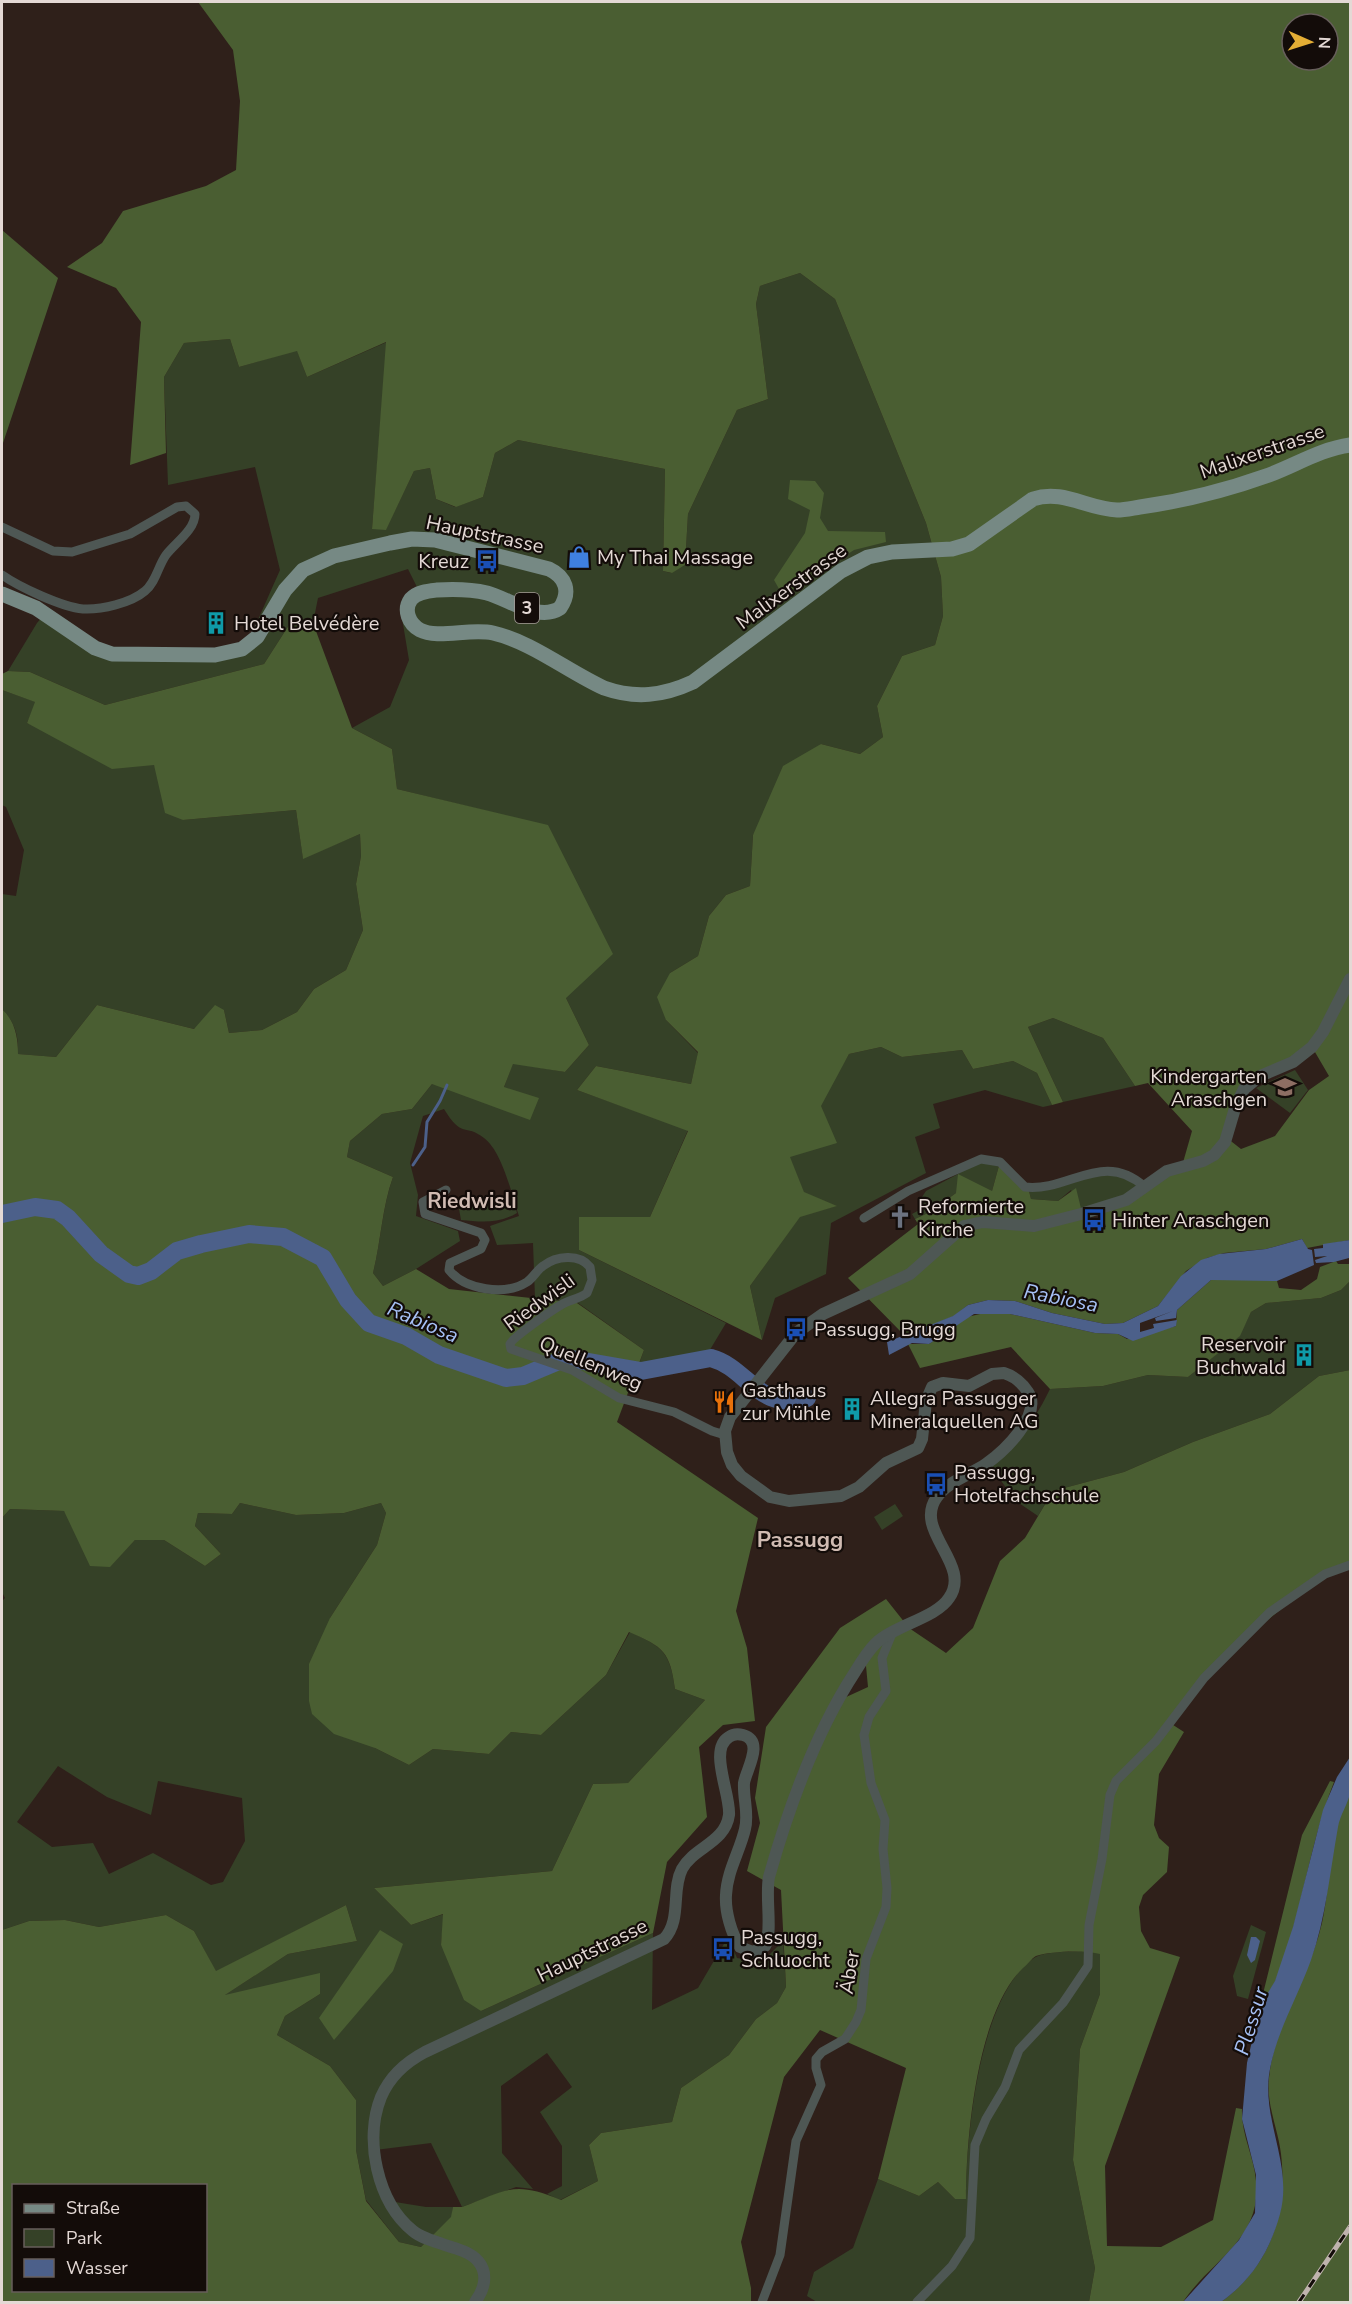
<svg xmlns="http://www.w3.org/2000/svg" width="1352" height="2304" viewBox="0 0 1352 2304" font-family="'Nunito Sans',sans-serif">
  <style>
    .green { fill: #354127; fill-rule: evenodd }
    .forest { fill: #4a5e32; fill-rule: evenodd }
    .water { fill: #4c608a }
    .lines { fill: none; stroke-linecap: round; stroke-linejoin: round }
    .stream { stroke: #4c608a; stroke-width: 3 }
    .river { stroke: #4c608a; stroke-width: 18 }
    .minor { stroke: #4e5754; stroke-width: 9 }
    .tertiary { stroke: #4e5754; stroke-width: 12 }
    .primary { stroke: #768984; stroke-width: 15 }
    .rail-casing { stroke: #bfb3ae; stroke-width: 5 }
    .rail { stroke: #130c09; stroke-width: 3; stroke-dasharray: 9; stroke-linecap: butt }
    .labels { text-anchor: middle; stroke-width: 4.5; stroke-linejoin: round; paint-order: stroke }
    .shield { fill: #130c09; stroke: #a59c98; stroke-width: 1.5 }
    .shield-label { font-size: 18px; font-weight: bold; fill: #e4d9d5 }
    .street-label { font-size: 20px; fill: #e4d9d5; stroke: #130c09 }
    .poi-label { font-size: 20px; fill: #e4d9d5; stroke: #130c09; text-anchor: start }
    .neighbourhood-label { font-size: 21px; font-weight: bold; fill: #d0bbb2; stroke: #130c09 }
    .water-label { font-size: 21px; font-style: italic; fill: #a6c0f5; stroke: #130c09 }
    .quarter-label { font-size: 22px; font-weight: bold; fill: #d0bbb2; stroke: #130c09 }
  </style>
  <rect width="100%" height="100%" fill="#2f201a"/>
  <g class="green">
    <path d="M800,273L835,299L926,523L941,577L943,616L935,645L902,656L877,706L883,737L860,754L821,744L753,835L750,886L726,895L709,916L698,956L670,973L666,1020L698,1053L691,1084L596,1066L577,1090L688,1130L650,1217H579V1250L726,1323L702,1363L634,1378L644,1350L578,1303L535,1298L533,1243L497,1245L490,1226L519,1216C512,1195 502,1151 484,1138C465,1123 462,1139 444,1109L423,1116L410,1163L418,1195L416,1216L458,1231L460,1241L416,1269L383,1286L373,1273C381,1241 382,1208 393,1177L347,1157L350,1141L382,1114L412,1109L432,1084L504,1087L513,1063L565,1072L589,1045L566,998L548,826L397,789L392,749L352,728L390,707L409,660L400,606L417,587L408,569L318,598L313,623L289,625L264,664L105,705L30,672L8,671L37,623L49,609L100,646L217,654L249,640L280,570L255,467L168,485L164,377L184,343L230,339L239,367L297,350L307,377L387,342L372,529H386L414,471L430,468L436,499L455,507L483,497L495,453L518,440L665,469L663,571L671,573L685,565L688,514L737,410L768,399L756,304L760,286Z"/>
    <path d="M2,690L36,702L27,723L154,765L183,820L296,810L303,858L360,834L361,856L356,884L363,930L346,970L314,989L297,1012L262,1030L229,1033L224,1010L194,1029L97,1005L56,1057L17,1054C20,1037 14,1021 2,1009V894L16,896L24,850L6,807L2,805Z"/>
    <path d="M1053,1018L1103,1038L1135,1086L1063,1102L1028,1027Z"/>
    <path d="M881,1047L902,1057L962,1050L973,1069L1013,1061L1037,1073L1052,1105L1043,1107L985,1090L933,1104L940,1128L915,1137L926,1173L831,1223L826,1274L775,1298L762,1340L750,1286L800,1216L836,1206L804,1193L789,1156L849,1054Z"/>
    <path d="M1295,1070L1308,1090L1290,1113L1256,1088Z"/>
    <path d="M974,1161L1000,1162L992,1191L956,1193L930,1212L915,1219L912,1214L921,1209L918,1203L926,1191L958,1174Z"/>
    <path d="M1112,1171L1145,1187L1081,1214L1071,1190L1058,1201L1031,1199L1028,1187Z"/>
    <path d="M513,1200L517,1213C498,1224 481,1222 461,1220L459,1209Z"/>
    <path d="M1350,1281V1370L1319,1376L1270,1414L1193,1442L1124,1472L1053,1491L1038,1516L1016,1501L990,1466C1017,1445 1035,1420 1050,1389L1103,1386L1148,1375L1188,1377L1239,1336L1251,1312L1266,1303L1321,1298L1341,1290Z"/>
    <path d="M240,1503L296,1515L344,1513L381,1503L386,1513L377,1545L330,1618L375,1748L409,1765L433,1749L489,1754L511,1732L541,1735L606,1675L630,1632C663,1647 670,1652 675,1689L705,1700L628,1783L593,1784L552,1871L374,1888L411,1925L444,1914L441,1945L481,2011L653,1933L652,2010L698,1988L728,1937L737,1958L762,1962L783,1941L786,1987L777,2003L756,2019L729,2055L681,2088L672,2122L601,2133L589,2145L598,2181L560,2200L547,2194L562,2186V2146L540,2112L572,2087L547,2053L501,2086L502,2153L533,2189L516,2187L462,2207L431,2143L375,2150L389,2201L426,2207H453L452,2217L421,2247L399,2242L366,2200L356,2150V2100L330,2066L277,2035L285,2016L320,1994L223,1996L288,1954L357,1941L346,1905L216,1972L194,1931L166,1915L99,1927L65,1920L29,1921L2,1930V1601L5,1598L2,1592V1518L10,1509L64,1511L110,1566L135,1540H164L205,1566L221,1554L195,1526L198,1513L232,1514ZM58,1766L107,1797L151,1815L158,1781L242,1798L245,1841L223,1882L211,1885L153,1853L109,1874L93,1843L52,1847L17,1822Z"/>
    <path d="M895,1504L903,1516L882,1530L874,1517Z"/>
    <path d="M1251,1925L1266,1932L1248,1999L1237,1996L1233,1976Z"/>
    <path d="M1084,1951L1100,1953V1994L1080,2049L1073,2160L1095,2268L1089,2302H817L807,2296L814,2272L853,2248L878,2179L919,2196L938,2182L955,2199H966C966,2136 979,1995 1034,1958C1045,1951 1070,1952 1084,1951Z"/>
  </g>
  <g class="forest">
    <path d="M198,2H1350V1240L1307,1248L1302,1239L1266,1249L1224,1253L1207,1258L1186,1271L1158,1306L1123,1323L1105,1324L1052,1313L1015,1301L988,1300L968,1305L954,1316L905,1336L848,1278L918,1224L915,1219L930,1212L956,1193L958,1174L992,1191L1000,1162L1028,1187L1031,1199L1058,1201L1076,1188L1087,1233L1106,1227L1100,1208L1182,1166L1192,1131L1148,1083L1135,1086L1103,1038L1053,1018L1028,1027L1063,1102L1052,1105L1037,1073L1013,1061L973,1069L962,1050L902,1057L881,1047L849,1054L821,1106L837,1143L790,1157L804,1192L837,1206L800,1217L750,1286L762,1340L579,1250V1217H650L688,1131L577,1090L596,1066L691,1084L698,1052L666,1020L657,997L670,973L698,956L709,916L726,895L750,886L753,835L783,766L821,744L860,754L883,737L877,706L902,656L935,645L943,616L941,577L926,523L835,299L800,273L760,286L756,304L768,399L737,410L688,514L685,565L672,573L663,571L665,469L518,440L495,453L483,497L456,507L436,499L430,468L414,471L386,530L372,529L386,342L307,377L297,351L239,367L230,339L184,343L164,377L166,453L130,465L141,322L116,288L67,267L102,243L123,211L206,186L236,170L240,101L233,50ZM1292,24H1328V60H1292ZM1312,1047L1329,1076L1309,1090L1275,1136L1241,1149L1227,1138L1254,1079Z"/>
    <path d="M2,230L58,278L2,446Z"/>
    <path d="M790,480L815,481L824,493L820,518L828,531L885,532L886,542L854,550L783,596L774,580L805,533L810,510L788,499Z"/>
    <path d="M313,623L352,728L392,749L397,789L548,825L613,954L566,998L589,1045L565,1072L513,1064L504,1087L539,1098L530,1120L432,1084L412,1109L382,1114L350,1141L347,1157L393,1177C382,1207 381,1241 373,1273L383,1286L416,1269L449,1289L577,1303L644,1350L617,1422L758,1518L736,1611L747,1648L755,1721L723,1725L699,1747L707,1817L667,1862L653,1933L481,2011L464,2000L441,1945L443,1914L411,1925L374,1888L552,1871L593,1784L628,1783L705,1700L675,1689C670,1652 664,1647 629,1632L606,1675L541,1735L511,1732L489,1754L433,1749L409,1765L375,1748L334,1734L312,1714L309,1701V1664L330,1618L377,1545L386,1513L381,1503L344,1513L296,1515L240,1503L232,1514L198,1513L195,1526L221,1554L205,1566L164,1540H135L110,1567L90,1566L64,1511L10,1509L2,1518V1009C15,1021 18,1037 18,1054L56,1057L97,1005L194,1029L215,1005L224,1010L229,1033L262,1030L297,1012L314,989L346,970L363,930L356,884L361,856L360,834L303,859L296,810L183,820L165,813L154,765L112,769L27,723L35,702L2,690V674L8,671L30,672L105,705L264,664L289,625Z"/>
    <path d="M1336,1261L1338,1264H1350V1281L1341,1290L1321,1298L1266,1303L1251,1312L1240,1336L1188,1377L1148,1375L1103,1386L1050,1389L1011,1347L920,1368L908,1344H929L967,1317L980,1314H1010L1095,1333L1118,1334L1127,1339L1176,1326L1177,1310L1211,1280H1274L1277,1281L1279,1288L1301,1290L1317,1279L1320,1267Z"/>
    <path d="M1350,1370V1565L1325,1574L1240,1642L1170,1723L1184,1732L1159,1774L1154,1825L1159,1838L1169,1847L1167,1872L1143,1895L1139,1907L1141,1931L1150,1948L1180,1957L1105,2166L1107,2246L1161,2247L1213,2220L1236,2108L1242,2109C1241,2135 1254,2156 1256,2181C1262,2240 1211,2260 1183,2302H1089L1095,2268L1073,2160L1080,2049L1100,1994V1954C1085,1950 1051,1951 1036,1956C1032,1958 1027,1965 1023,1968C977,2012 966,2137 966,2199H955L938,2182L919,2196L878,2179L906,2068L820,2030L784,2077L741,2242L751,2288V2302H2V1930L29,1921L65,1920L99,1927L166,1915L194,1931L216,1971L346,1905L357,1941L288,1954L225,1995L320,1973V1994L285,2016L277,2035L330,2066L356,2100V2150L366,2201L399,2242L421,2247L451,2217L453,2207H462C508,2190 513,2180 561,2200L598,2181L589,2145L601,2133L672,2122L681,2088L729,2055L756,2019L777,2003L786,1987L781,1890L747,1871L760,1823L755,1798L766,1727L840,1628L886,1599L909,1628L946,1653L973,1628L1000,1561L1025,1538L1053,1491L1124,1472L1193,1442L1270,1414L1319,1376ZM862,1663L866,1666L868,1687L844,1698ZM14,2186H206V2290H14Z"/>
    <path d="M1330,1781L1334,1782C1308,1847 1302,1918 1275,1982C1271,1990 1265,1997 1260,2006L1302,1835Z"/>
    <path d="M1350,1794V2302H1221C1270,2266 1288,2214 1281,2154C1278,2128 1266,2105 1269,2078C1274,2023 1310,1976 1322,1923C1331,1884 1329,1827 1350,1794Z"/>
    <path d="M380,1930L403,1944L393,1971L334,2040L319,2018Z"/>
  </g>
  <g class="water">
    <path d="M1302,1239L1308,1249L1312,1250L1314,1265L1277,1281L1211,1280L1177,1310L1176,1318L1156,1321L1155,1318L1173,1311L1140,1323V1332L1154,1328L1153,1324L1177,1320L1176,1326L1133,1341L1118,1334L1095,1333L1010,1314H974L929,1344L912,1343L889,1355L887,1342L953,1316L968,1305L988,1300L1015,1301L1052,1313L1105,1324L1123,1323L1158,1306L1181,1276L1201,1260L1219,1254L1266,1249Z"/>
    <path d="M1350,1240L1349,1258L1334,1262L1316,1263L1315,1260L1327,1256L1315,1257L1314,1249L1323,1248V1244Z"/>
    <path d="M1350,1757C1351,1768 1352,1782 1350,1793C1348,1804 1340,1815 1338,1827C1330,1871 1326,1918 1311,1960C1297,1999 1275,2034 1269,2075C1263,2123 1293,2166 1280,2214C1270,2251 1252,2280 1221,2302H1183L1239,2240L1255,2213L1256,2175L1242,2119L1247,2063L1260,2006L1275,1981L1293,1927L1323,1810L1337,1777Z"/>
    <path d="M1251,1937H1256L1260,1941L1255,1960L1251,1963L1247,1955Z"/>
  </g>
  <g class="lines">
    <path class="stream" d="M413,1165L425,1147L427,1122L440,1101L447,1085"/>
    <path class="river" d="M2,1214L35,1207L57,1210L68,1218L101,1254L129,1274L138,1276L151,1271L177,1251L201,1244L249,1234L283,1237L323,1258L348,1300L369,1323L406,1336L439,1355L506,1378L523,1376L566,1358L641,1371L711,1358C748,1368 758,1412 807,1398"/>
    <g class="minor">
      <path d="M2,527L53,551L72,552L130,534L177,507L186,506L195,514C195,530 175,543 166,555C158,566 156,582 145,591C131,603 101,610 83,609C62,607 19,587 2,575"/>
      <path d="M446,1190L423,1202L425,1214L481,1233L485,1240L481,1249L450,1263L449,1270C465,1290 505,1296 527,1282C533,1278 537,1270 543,1266C556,1256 579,1253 590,1267L592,1280L587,1293C579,1299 569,1300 561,1305C552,1310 512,1338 510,1344L511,1349L572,1370L619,1398L674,1412L712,1431L725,1435"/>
      <path d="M864,1218L908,1191L981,1159L1000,1162L1025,1187C1069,1192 1103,1149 1145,1187"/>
      <path d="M762,2302L780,2255L796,2141L821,2085L816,2068V2059L822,2052L845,2039L856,2022L861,2010L866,1959L886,1907L887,1888L883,1849L885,1820L871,1783L864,1735L869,1717L886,1691L882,1658L893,1631"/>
      <path d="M917,2302L952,2266L970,2238L975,2145L986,2119L1005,2087L1019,2050L1063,2003L1088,1966L1089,1925L1102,1859L1110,1795L1116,1781L1156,1741L1204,1678L1270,1612L1325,1574L1350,1565"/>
    </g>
    <path class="tertiary" d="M475,2302C484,2290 489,2274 478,2261C466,2246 430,2245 413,2231C377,2202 364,2139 381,2097C390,2076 406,2062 425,2052L664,1939C682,1920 671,1890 682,1869C694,1847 725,1843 729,1815C731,1795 708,1749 729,1737C733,1734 739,1734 743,1735C765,1741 746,1770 744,1783C743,1798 749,1814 745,1829C740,1851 727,1871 726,1895C725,1911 731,1933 740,1947L753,1952L765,1946C773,1933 765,1896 769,1877C789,1806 815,1733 855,1672C861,1662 868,1651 876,1643C895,1625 936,1618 949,1598C973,1564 912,1531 937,1497C948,1481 970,1475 986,1464C1003,1452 1043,1415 1028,1392C1023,1384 1014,1376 1004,1373L992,1374L969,1386L943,1383L932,1387L926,1401L922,1439L918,1448L886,1463L859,1487L841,1496L789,1501L770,1497L741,1476L732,1465L727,1452L725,1431L730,1417L796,1333L823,1314L910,1274L964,1226L983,1222L1034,1226L1081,1214L1126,1200L1167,1171L1203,1161L1214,1155L1225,1142L1236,1105L1244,1089L1260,1076L1293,1062L1312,1047L1323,1032L1350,979"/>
    <path class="primary" d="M2,594L36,608L95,648L112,654L215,655L242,649L257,637L285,590L303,570L334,556L390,543L412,539L435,540L549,569C566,577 571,592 560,608C539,622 509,599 487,593C470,589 453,589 437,590C428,591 417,592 411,599C403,610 409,624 420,630C437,639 471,628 493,633C532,642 567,671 604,688C635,699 663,696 693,682L841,571L868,557L892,552L952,549L969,544L1033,499C1063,489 1087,509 1117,510C1125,510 1133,508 1140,507C1184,501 1227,490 1269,475C1296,465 1321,449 1350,445"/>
    <g class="rail-casing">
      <path id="rail" d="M1299,2302L1350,2227"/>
    </g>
    <use href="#rail" class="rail"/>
  </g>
  <defs>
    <g id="shop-bare" transform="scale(1.8)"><path d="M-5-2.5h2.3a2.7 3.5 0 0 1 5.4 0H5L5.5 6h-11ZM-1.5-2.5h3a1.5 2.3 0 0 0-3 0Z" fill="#3f7fe0" stroke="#130c09" stroke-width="2.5" paint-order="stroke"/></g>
    <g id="bus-bare" transform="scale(1.8)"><path d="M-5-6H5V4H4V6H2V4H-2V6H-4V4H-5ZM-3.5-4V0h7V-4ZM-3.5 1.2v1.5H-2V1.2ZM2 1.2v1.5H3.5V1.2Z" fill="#1a4fb4" stroke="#130c09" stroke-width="2.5" paint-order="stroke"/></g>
    <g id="building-bare" transform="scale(1.8)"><path d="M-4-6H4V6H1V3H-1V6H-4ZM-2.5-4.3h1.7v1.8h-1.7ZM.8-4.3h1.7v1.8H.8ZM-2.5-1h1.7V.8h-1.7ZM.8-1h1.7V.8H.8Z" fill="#0f9aa8" stroke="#130c09" stroke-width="2.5" paint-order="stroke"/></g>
    <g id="school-bare" transform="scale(1.8)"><path d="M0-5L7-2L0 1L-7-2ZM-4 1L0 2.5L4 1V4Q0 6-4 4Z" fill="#8d6e63" stroke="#130c09" stroke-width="2.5" paint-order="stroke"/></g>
    <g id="church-bare" transform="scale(1.8)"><path d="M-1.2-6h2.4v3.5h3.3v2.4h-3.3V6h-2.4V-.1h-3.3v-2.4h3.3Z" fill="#6b7280" stroke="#130c09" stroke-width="2.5" paint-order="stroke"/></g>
    <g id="restaurant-bare" transform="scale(1.8)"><path d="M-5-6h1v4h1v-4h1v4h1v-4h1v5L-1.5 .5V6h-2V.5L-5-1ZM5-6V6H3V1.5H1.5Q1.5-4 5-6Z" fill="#e8710a" stroke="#130c09" stroke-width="2.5" paint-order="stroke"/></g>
  </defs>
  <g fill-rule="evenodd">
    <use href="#shop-bare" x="579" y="557"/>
    <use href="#bus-bare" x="487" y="561"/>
    <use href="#building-bare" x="216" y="623"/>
    <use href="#school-bare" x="1285" y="1087"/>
    <use href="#church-bare" x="900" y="1217"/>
    <use href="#bus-bare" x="1094" y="1220"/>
    <use href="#bus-bare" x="796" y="1329"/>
    <use href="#building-bare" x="1304" y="1355"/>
    <use href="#restaurant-bare" x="724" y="1402"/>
    <use href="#building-bare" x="852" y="1409"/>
    <use href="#bus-bare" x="936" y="1484"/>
    <use href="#bus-bare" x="723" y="1949"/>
  </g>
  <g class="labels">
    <rect class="shield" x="515" y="593" width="24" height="30" rx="4.5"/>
    <g class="shield-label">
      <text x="527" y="614">3</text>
    </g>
    <g class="street-label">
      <text transform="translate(1262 451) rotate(-19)" y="7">Malixerstrasse</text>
      <text transform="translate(485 534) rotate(12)" y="7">Hauptstrasse</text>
      <text transform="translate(791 586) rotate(-36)" y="7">Malixerstrasse</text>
      <text transform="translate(539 1302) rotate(-36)" y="7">Riedwisli</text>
      <text transform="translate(591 1363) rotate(23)" y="7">Quellenweg</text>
      <text transform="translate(592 1950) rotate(-26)" y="7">Hauptstrasse</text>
      <text transform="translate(849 1972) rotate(-81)" y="7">Äber</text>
    </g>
    <g class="poi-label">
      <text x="597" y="564">My Thai Massage</text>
      <text x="469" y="568" text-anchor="end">Kreuz</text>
      <text x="234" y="630">Hotel Belvédère</text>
      <text x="1267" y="1083" text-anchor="end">Kindergarten<tspan x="1267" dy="23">Araschgen</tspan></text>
      <text x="918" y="1213">Reformierte<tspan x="918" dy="23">Kirche</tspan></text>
      <text x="1112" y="1227">Hinter Araschgen</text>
      <text x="814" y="1336">Passugg, Brugg</text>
      <text x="1286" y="1351" text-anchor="end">Reservoir<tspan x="1286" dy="23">Buchwald</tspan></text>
      <text x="742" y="1397">Gasthaus<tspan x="742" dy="23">zur Mühle</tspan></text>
      <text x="870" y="1405">Allegra Passugger<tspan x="870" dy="23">Mineralquellen AG</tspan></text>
      <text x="954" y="1479">Passugg,<tspan x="954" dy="23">Hotelfachschule</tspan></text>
      <text x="741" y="1944">Passugg,<tspan x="741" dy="23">Schluocht</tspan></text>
    </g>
    <g class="neighbourhood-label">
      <text x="472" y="1208">Riedwisli</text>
    </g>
    <g class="water-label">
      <text transform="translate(1061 1298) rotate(11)" y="7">Rabiosa</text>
      <text transform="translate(423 1322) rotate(23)" y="7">Rabiosa</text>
      <text transform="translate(1251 2021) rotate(-73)" y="7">Plessur</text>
    </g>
    <g class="quarter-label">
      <text x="800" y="1547">Passugg</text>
    </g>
  </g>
  <rect width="1352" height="2304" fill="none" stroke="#e4d9d5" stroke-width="6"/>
  <rect x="12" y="2184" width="195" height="108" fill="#130c09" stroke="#675e5b" stroke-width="1.5"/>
  <rect x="24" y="2204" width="30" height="9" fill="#768984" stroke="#675e5b" stroke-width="1.5"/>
  <text x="66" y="2214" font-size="18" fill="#e4d9d5">Straße</text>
  <rect x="24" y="2229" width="30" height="18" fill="#354127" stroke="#675e5b" stroke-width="1.5"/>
  <text x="66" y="2244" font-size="18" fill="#e4d9d5">Park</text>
  <rect x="24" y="2259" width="30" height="18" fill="#4c608a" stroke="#675e5b" stroke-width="1.5"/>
  <text x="66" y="2274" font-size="18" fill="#e4d9d5">Wasser</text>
  <g transform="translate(1310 42) rotate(93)"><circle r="28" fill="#130c09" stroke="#675e5b" stroke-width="1.5"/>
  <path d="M0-4.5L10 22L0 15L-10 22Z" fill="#e4ae35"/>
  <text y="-9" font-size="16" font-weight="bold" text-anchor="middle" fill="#e4d9d5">N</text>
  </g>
</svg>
